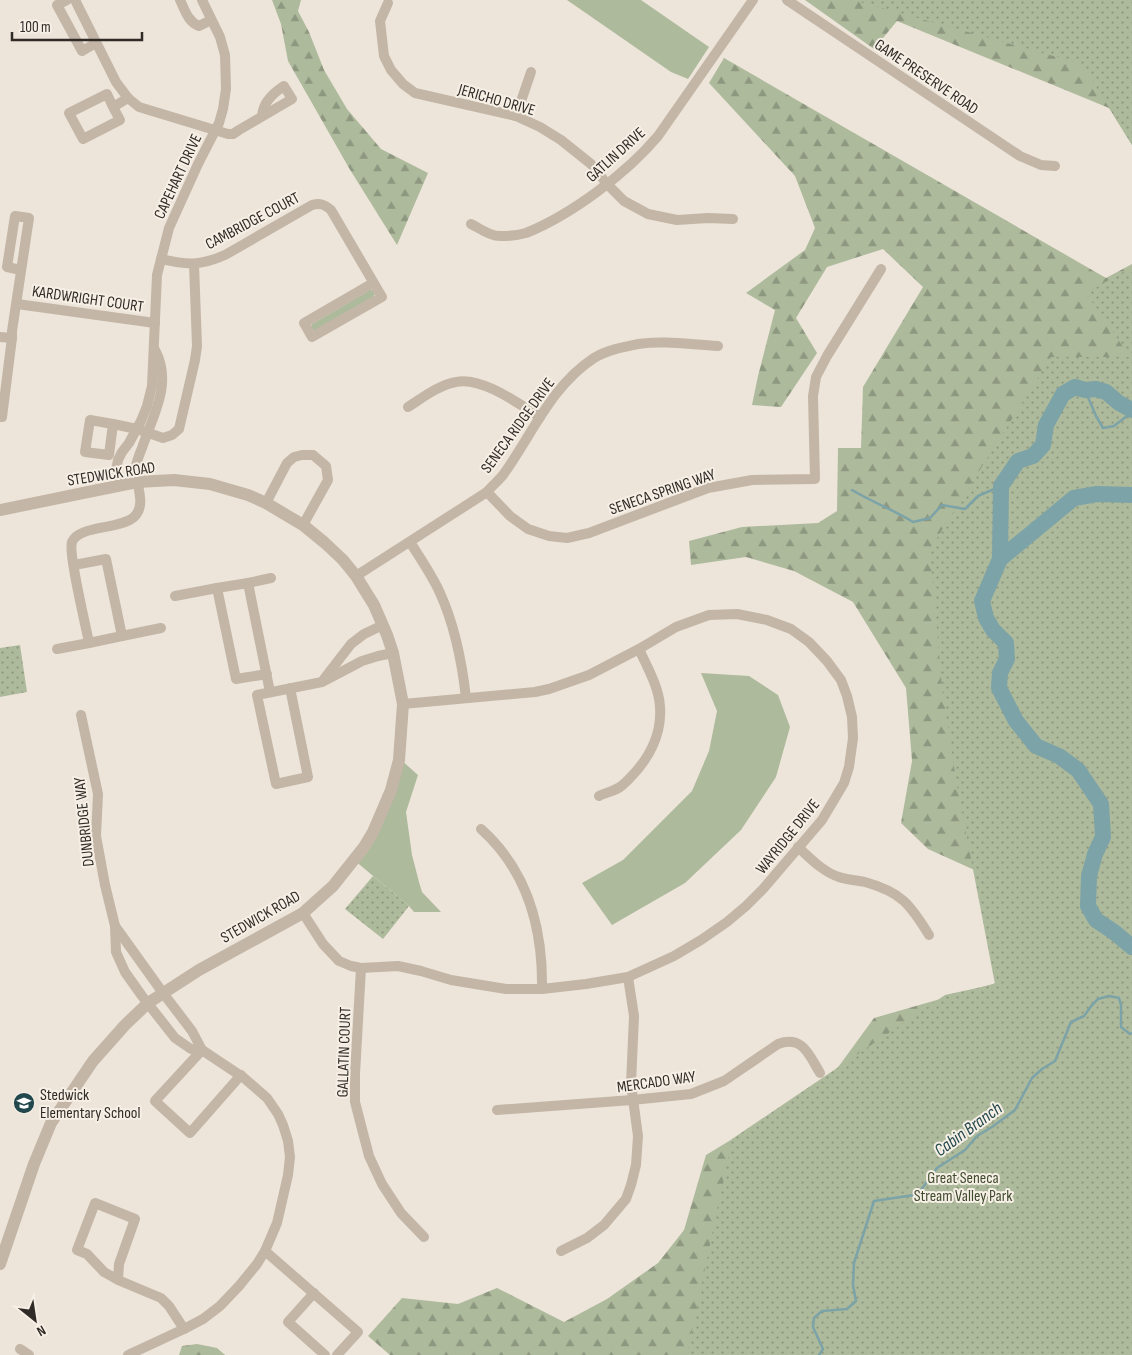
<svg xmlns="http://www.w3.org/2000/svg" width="1132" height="1355" viewBox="0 0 1132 1355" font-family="'Sofia Sans Condensed',sans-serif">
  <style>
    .grass { fill: #aeba9c }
    .forest { fill: url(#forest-firs) }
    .park { fill: url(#park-dots) }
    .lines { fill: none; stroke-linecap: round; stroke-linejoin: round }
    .stream { stroke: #7ca3a7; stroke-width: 2.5 }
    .river { stroke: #7ca3a7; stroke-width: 16 }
    .minor { stroke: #c4b6a7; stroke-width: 10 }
    .tertiary { stroke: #c4b6a7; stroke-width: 12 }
    .labels { text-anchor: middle; stroke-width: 4; stroke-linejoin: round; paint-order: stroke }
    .street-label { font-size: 16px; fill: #312b27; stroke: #f6efe5 }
    .poi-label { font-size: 16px; fill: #312b27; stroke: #f6efe5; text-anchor: start }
    .park-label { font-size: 16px; fill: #404c2e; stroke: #f6efe5 }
    .water-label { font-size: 18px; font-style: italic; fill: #22484d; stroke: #f6efe5 }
  </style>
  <defs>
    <pattern id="forest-firs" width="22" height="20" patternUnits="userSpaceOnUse" patternTransform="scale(1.25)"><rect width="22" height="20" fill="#aeba9c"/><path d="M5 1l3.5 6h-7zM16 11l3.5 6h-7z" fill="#8e977f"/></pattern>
    <pattern id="park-dots" width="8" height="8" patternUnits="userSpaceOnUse" patternTransform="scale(1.25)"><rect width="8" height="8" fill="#aeba9c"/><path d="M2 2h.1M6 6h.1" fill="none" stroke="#8e977f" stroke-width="1.8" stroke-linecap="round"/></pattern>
  </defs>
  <rect width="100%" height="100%" fill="#ede5da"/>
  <g class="grass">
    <path d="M567,0H641L709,47L688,79L671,72Z"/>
    <path d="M370,290H372L375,294L373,297L316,330H313L311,326L312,324Z"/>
    <path d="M701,673L749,676L778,695L790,727L776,777L741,830L685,883L612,925L582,883L623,860L692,791L709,751L717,711Z"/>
    <path d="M400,759L418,775L406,812L412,855L419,882L422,892L441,912H414L409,906L354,860Z"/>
  </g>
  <g class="forest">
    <path d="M272,0H301L298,11L309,32L324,70L347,109L381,149L428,173L397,245L349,168L288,61L281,24Z"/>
    <path d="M805,0H1132V145L1109,108L897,21L874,49Z"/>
    <path d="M724,58L1106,278L1132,264V1355H390L368,1336L402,1298L458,1304L497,1288L564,1322L607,1299L658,1263L684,1230L706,1155L828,1081L874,1018L996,983L981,873L928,849L901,823L912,761L906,688L853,602L794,571L746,557L691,565L689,541L742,527L818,523L837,511L838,448H861L863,387L923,287L883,249L827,267L796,318L817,353L781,407L752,405L758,376L775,310L746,293L805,250L815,228L795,176L709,83Z"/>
    <path d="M197,1344L217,1348L225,1355H179L182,1346Z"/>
  </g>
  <g class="park">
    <path d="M853,0H1132V145L1082,64Z"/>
    <path d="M1132,267V1355H687L732,1139L945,995L995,984L957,786L942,688L930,549L1051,357H1130L1086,293Z"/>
    <path d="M20,645L27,692L0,697V648Z"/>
    <path d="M373,876L409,906L383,939L345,909Z"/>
  </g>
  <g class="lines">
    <g class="stream">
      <path d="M1085,390L1096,416L1103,428L1114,426L1127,416L1132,415"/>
      <path d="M852,490C872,502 894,510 913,522L930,518L942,505L965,509L978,496L1001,486"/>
      <path d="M819,1355L823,1349L813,1327L814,1318L822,1311L847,1309L856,1301L853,1285L854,1263L874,1201L914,1195L921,1190L937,1168L965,1150L977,1136L992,1127L1015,1110L1032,1078L1042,1069L1055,1061L1071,1022L1084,1016L1092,1005L1098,999L1109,996L1119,998L1121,1005V1027L1130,1034L1132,1033"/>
    </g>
    <g class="river">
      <path d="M1132,410L1119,403L1106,392L1096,389L1085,390L1075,387L1063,394L1046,425L1043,445L1033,456L1018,461L1001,486L1000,559L982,601L986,618L993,630L1006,643L1007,659L1000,673L999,688L1016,721L1036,746L1059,756L1078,770L1101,804L1103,837L1095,854L1089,876L1088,906L1096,920L1114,932L1132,947"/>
      <path d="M1000,559L1074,498L1097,494L1132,495"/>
    </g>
    <g class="minor">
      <path d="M67,0L57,5L82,51L96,43"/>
      <path d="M75,0L116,82L128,98L139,107L228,134H233L239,130L292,99L284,86C273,93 263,102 262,116"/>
      <path d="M180,0C185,10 188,22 199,26L211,20"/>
      <path d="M787,0L1020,156L1041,165L1055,166"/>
      <path d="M388,3L380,21L384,56L391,70L403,84L415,93L516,116L540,127L561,140L591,164L607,184L624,201L648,214L677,220L708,218L733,219"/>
      <path d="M113,107L107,94L69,113L83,139L120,120L113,107L128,98"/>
      <path d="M516,116L531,72"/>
      <path d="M471,224C481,229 491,237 503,236C510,236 519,235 526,233C571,215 627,173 658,136L753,0"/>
      <path d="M161,259C187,265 200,266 225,255L312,205C320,203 324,204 331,210L382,297L312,337L304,323L373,283"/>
      <path d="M17,304L155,323"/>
      <path d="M0,337L12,338"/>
      <path d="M408,407C422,398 439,385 456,382C481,376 519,404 540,417"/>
      <path d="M0,417H2L12,338V331L29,218L15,216L7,267L21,270"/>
      <path d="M113,424L90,420L85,452L109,455L113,424L137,429L163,438L172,435L179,429L195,360L197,346L194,264"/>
      <path d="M118,485L116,470L118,460L122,452L129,443L141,421L147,406L152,386L157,275L169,228L198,164L219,123L223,109L226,89L225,55L220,37L202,0"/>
      <path d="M487,492L510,516L528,529L549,536L567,538L589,533L708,488L752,480L815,479L813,396L816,377L827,356L881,269"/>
      <path d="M266,503L287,463L294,457L302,455H313L326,466L328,480L303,525"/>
      <path d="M410,542C420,558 432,575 440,593C455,626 462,662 466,698"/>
      <path d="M74,565L106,559L122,636L89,643C86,626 68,553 72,542C79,525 119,530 134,517C148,504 134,482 136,466C137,460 140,453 142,448C153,415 173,383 155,350"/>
      <path d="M356,576L487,492C492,486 498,481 503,475C532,435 551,386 594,358C607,350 623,347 638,344C664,340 692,345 718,346"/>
      <path d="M248,583L271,578"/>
      <path d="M175,596L217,588"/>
      <path d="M122,636L161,628"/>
      <path d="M57,649L89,643"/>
      <path d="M267,674L236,679L217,588L248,583L270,692"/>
      <path d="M324,679L351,644L364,634L383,625"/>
      <path d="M290,688L308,777L276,784L257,695L322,682L362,661L378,656L393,653"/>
      <path d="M81,715L98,794L96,836L105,885L115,926L116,952L125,972L142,996L175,1038L191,1049L202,1050L244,1078L267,1098L278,1114L283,1125L288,1141L290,1157L288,1175L277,1223L265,1251L257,1264L239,1286L220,1306L203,1319L184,1329L128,1355"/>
      <path d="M599,796C605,793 614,791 620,787C623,785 626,782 629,779C648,760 662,735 660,707C659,687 647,667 639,649"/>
      <path d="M481,829C528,871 543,928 542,989"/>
      <path d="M798,847C810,858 823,872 839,877C847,880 857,880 865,882C901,892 910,904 929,935"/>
      <path d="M303,913L323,944L339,961L351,966L361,968L398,966L421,971L451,980L506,989H542L586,984L628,977L674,956L701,940L727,922L746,906L763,889L822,820L844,783L849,767L853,738L852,717L847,696L841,680L827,661L809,642L791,629L767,620L737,614L709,615L676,627L639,649L589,675L549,689L535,692L403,704"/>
      <path d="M115,926L163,993L192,1031L202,1050"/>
      <path d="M361,968L355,1074V1102L369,1156L382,1184L401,1213L424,1237"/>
      <path d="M202,1050L155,1101L190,1133L241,1075"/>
      <path d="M497,1110L632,1100L691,1094L724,1081L778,1044C803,1035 809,1055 820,1073"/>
      <path d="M265,1251L358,1332L337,1355"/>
      <path d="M561,1251L587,1238L604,1225L626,1199L631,1185L636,1165L638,1136L631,1084L634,1016L628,977"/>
      <path d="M118,1280L119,1264L135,1219L95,1203L77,1250L87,1254L104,1272L118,1280L161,1298L169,1306L184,1329"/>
      <path d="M314,1293L288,1322L325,1355"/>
      <path d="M20,1349L29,1355"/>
    </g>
    <path class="tertiary" d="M0,510L137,482L174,480L210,484L248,495L266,503L303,525L325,543L343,560L356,576L374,605L387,635L393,653L403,704L399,760L391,790L373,832L364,847L333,886L303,913L199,970L148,1003L125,1025L93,1061L51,1123L34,1164L0,1264"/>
  </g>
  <defs>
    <g id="school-disc" transform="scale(1.125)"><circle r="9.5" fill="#22484d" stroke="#f6efe5"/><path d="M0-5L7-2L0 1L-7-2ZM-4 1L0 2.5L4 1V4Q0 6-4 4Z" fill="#fff"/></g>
  </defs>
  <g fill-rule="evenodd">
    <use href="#school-disc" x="24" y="1103"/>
  </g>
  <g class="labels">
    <g class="street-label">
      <text transform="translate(927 76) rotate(34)" y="6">GAME PRESERVE ROAD</text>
      <text transform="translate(497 99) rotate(16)" y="6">JERICHO DRIVE</text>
      <text transform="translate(615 154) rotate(-42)" y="6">GATLIN DRIVE</text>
      <text transform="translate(177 176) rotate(-65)" y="6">CAPEHART DRIVE</text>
      <text transform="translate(252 220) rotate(-28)" y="6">CAMBRIDGE COURT</text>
      <text transform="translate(88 298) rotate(8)" y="6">KARDWRIGHT COURT</text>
      <text transform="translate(517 425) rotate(-54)" y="6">SENECA RIDGE DRIVE</text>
      <text transform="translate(111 473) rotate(-9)" y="6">STEDWICK ROAD</text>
      <text transform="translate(662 491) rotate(-19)" y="6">SENECA SPRING WAY</text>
      <text transform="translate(83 822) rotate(-96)" y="6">DUNBRIDGE WAY</text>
      <text transform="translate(787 836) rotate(-51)" y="6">WAYRIDGE DRIVE</text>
      <text transform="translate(260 916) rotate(-30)" y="6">STEDWICK ROAD</text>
      <text transform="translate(343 1052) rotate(-88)" y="6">GALLATIN COURT</text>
      <text transform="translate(656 1081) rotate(-8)" y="6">MERCADO WAY</text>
    </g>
    <g class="poi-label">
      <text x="40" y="1100">Stedwick<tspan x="40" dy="18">Elementary School</tspan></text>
    </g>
    <g class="park-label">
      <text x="963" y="1183">Great Seneca<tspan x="963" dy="18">Stream Valley Park</tspan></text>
    </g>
    <g class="water-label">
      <text transform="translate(968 1129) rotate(-36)" y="6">Cabin Branch</text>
    </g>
  </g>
  <g transform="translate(35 1320) rotate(150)" stroke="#f6efe5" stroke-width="4" paint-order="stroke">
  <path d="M0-4L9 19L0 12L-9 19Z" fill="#312b27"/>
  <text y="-8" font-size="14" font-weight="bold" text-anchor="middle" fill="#312b27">N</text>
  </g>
  <path d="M12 32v8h130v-8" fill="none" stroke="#312b27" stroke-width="2.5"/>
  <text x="20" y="32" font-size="15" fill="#312b27" stroke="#f6efe5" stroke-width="4" paint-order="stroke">100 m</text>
</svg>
